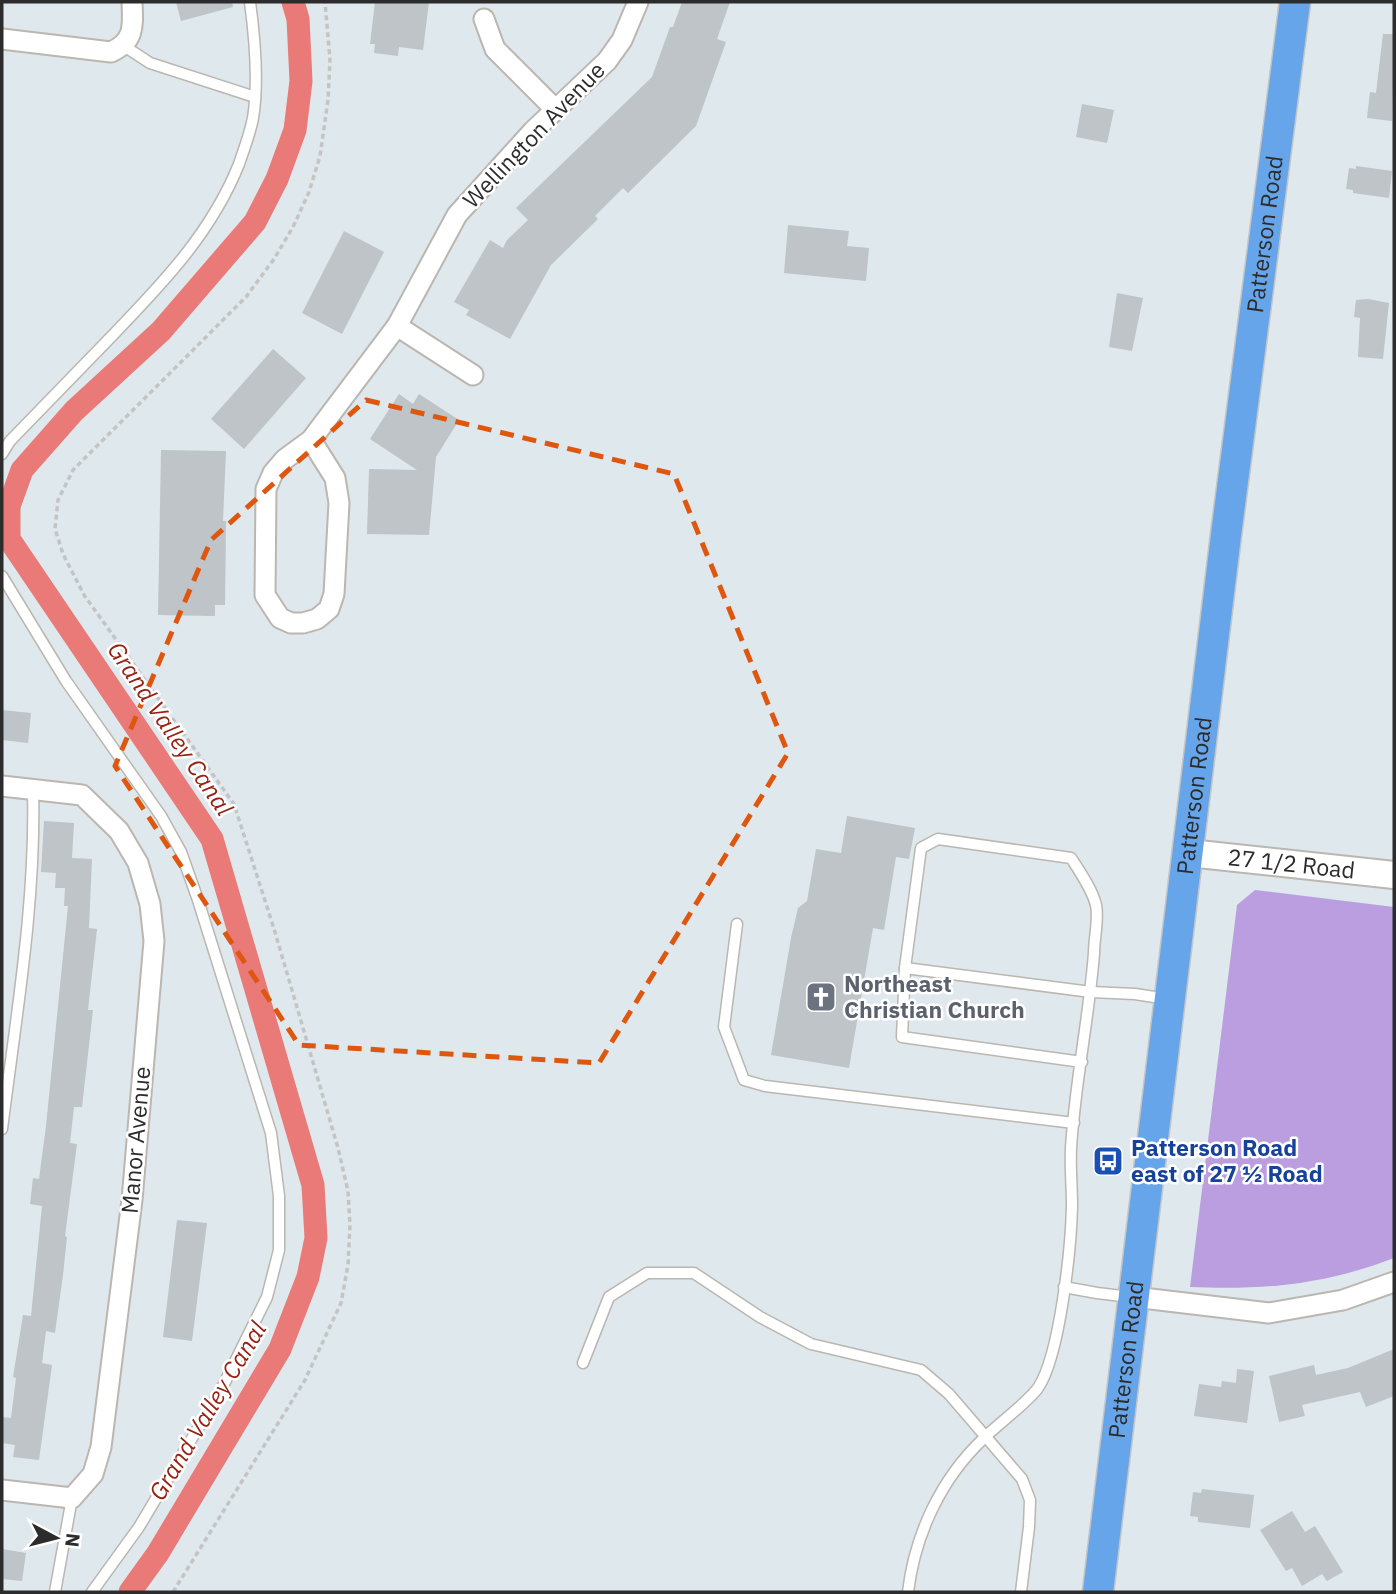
<svg xmlns="http://www.w3.org/2000/svg" width="1396" height="1594" viewBox="0 0 1396 1594" font-family="'IBM Plex Sans',sans-serif">
  <style>
    .green { fill: #ba9ee0 }
    .lines { fill: none; stroke-linecap: round; stroke-linejoin: round }
    .canal { stroke: #e97a77; stroke-width: 23 }
    .building { fill: #bec4c8 }
    .lane-casing { stroke: #bbb6af; stroke-width: 13 }
    .street-casing { stroke: #bbb6af; stroke-width: 23 }
    .secondary-casing { stroke: #bbb6af; stroke-width: 30 }
    .primary-casing { stroke: #c4c4c4; stroke-width: 33 }
    .path { stroke: #c4c4c4; stroke-width: 3.5; stroke-dasharray: 5 3.5; stroke-linecap: butt }
    .lane { stroke: #fff; stroke-width: 10 }
    .street { stroke: #fff; stroke-width: 19 }
    .secondary { stroke: #fff; stroke-width: 26 }
    .primary { stroke: #66a5ea; stroke-width: 30 }
    .marked { fill: none; stroke: #df570e; stroke-width: 5; stroke-dasharray: 14 9; stroke-linejoin: round }
    .labels { text-anchor: middle; stroke-width: 5; stroke-linejoin: round; paint-order: stroke }
    .street-label { font-size: 23px; fill: #2c2c2c; stroke: #fff }
    .worship-label { font-size: 23px; font-weight: bold; fill: #5b616d; stroke: #fff; text-anchor: start }
    .transit-label { font-size: 23px; font-weight: bold; fill: #164399; stroke: #fff; text-anchor: start }
    .water-label { font-size: 24px; font-style: italic; fill: #972214; stroke: #fff }
  </style>
  <rect width="100%" height="100%" fill="#dfe8ed"/>
  <path class="green" d="M1255,890L1394,907V1258C1323,1285 1265,1290 1190,1287L1237,905Z"/>
  <g class="lines">
    <path class="canal" d="M130,1592L158,1553L280,1349L308,1277L316,1238L313,1185L212,839L9,539V506L22,470L74,411L161,331L255,222L277,179L295,130L301,81L298,19L293,2"/>
  </g>
  <g class="building">
    <path d="M176,2H232L233,7L181,21Z"/>
    <path d="M375,2H429L423,50L399,47L398,56L374,53L375,44H370Z"/>
    <path d="M682,2H730L717,39L726,42L696,126L628,193L623,188L595,216L598,219L551,265L510,339L466,315L469,310L454,302L490,240L503,248L507,240L528,220L516,208L652,77L670,27H673Z"/>
    <path d="M1383,34H1394L1392,121L1367,118L1370,92L1376,93Z"/>
    <path d="M1082,104L1114,110L1107,143L1076,137Z"/>
    <path d="M1356,166L1392,171L1389,198L1353,193V190L1346,189L1349,168L1356,169Z"/>
    <path d="M788,225L849,231L847,246L869,248L866,281L784,273Z"/>
    <path d="M344,231L384,252L342,334L302,313Z"/>
    <path d="M1117,293L1143,298L1132,351L1109,347Z"/>
    <path d="M1368,299L1389,303L1383,359L1358,357L1360,318L1354,317L1356,300Z"/>
    <path d="M273,349L306,378L244,449L211,419Z"/>
    <path d="M399,394L413,404L419,394L459,420L436,457L429,535L367,534L369,469L417,470L370,439Z"/>
    <path d="M161,450L226,451L223,521H226L225,605H215V616L158,615Z"/>
    <path d="M2,710L31,713L28,743L2,740Z"/>
    <path d="M847,816L915,828L909,859L896,857L884,930L873,928L849,1068L771,1055L791,938L798,908L807,901L816,849L841,853Z"/>
    <path d="M44,821L74,823L72,858L92,859L89,928L97,929L88,1010H93L82,1107H74L70,1143L77,1144L65,1236L67,1237L63,1275L55,1333L46,1331L42,1363L52,1365L39,1460L13,1457L15,1445L2,1443V1417L11,1418L16,1378L13,1377L23,1315L31,1316L42,1206L30,1204L33,1178L39,1179L46,1126L68,906H64L65,888H55L56,873L41,872Z"/>
    <path d="M177,1220L207,1223L192,1341L163,1337Z"/>
    <path d="M1394,1349V1396L1366,1407L1360,1392L1302,1405L1305,1416L1279,1422L1269,1376L1314,1365L1316,1375L1348,1368Z"/>
    <path d="M1237,1369L1254,1371L1247,1423L1194,1416L1199,1384L1221,1387L1222,1381L1236,1383Z"/>
    <path d="M1202,1489L1254,1495L1250,1528L1198,1522V1517L1190,1516L1193,1492L1201,1493Z"/>
    <path d="M1292,1511L1305,1532L1315,1526L1343,1572L1327,1581L1322,1574L1302,1586L1292,1568L1286,1571L1260,1530Z"/>
    <path d="M2,1549L26,1553L22,1581L2,1579Z"/>
  </g>
  <g class="lines">
    <g class="lane-casing">
      <g id="lane">
        <path d="M124,46L150,63L255,97"/>
        <path d="M2,454L10,441C43,407 77,372 110,338C161,285 211,234 239,164C244,149 250,134 253,118C259,81 255,39 250,2"/>
        <path d="M2,576L66,681L161,816L181,852L198,900L271,1133L279,1196V1250L267,1297L222,1388L139,1527L92,1592"/>
        <path d="M737,924L724,1027L744,1080L765,1086L1074,1123"/>
        <path d="M905,968L1091,992L1135,994L1167,999"/>
        <path d="M2,1129C16,1016 36,903 33,790"/>
        <path d="M1064,1287L1097,1293L1130,1297"/>
        <path d="M583,1363L609,1297L647,1273H694L760,1317L811,1344L921,1370L949,1394L1022,1479L1030,1500L1029,1527L1021,1592"/>
        <path d="M55,1592L72,1498"/>
        <path d="M908,1592C915,1534 941,1479 983,1439C997,1425 1028,1402 1038,1388C1060,1355 1071,1248 1072,1206C1072,1187 1070,1167 1071,1148C1075,1082 1089,1018 1094,953C1094,938 1099,919 1096,905C1092,889 1080,872 1071,858L938,839L921,848L905,968L902,1037L1082,1062"/>
      </g>
    </g>
    <g class="street-casing">
      <g id="street">
        <path d="M484,19L495,49L555,109"/>
        <path d="M2,39L111,52C135,41 133,26 132,2"/>
        <path d="M397,326L473,375"/>
        <path d="M311,440L335,478L339,503L334,594L329,609L317,619L303,623H291L280,618L265,595L266,489L273,473L285,459L311,440L397,326L457,215L533,131L607,61L622,40L638,2"/>
        <path d="M2,786L82,795L119,831L138,863L150,904L154,941L132,1200L101,1447L93,1474L72,1498L2,1490"/>
        <path d="M1134,1297L1269,1313L1343,1300L1394,1282"/>
      </g>
    </g>
    <g class="secondary-casing">
      <g id="secondary">
        <path id="s1" d="M1189,853L1394,875"/>
      </g>
    </g>
    <g class="primary-casing">
      <g id="primary">
        <path id="s2" d="M1098,1592L1226,535L1295,2"/>
      </g>
    </g>
    <path class="path" d="M173,1592L305,1380L341,1303L348,1265L350,1225L348,1191L338,1148L275,932L234,804L84,595L63,554L55,529L58,500L73,470L246,297L274,259L293,227L309,192L320,156L328,100L330,60L325,2"/>
    <use href="#lane" class="lane"/>
    <use href="#street" class="street"/>
    <use href="#secondary" class="secondary"/>
    <use href="#primary" class="primary"/>
  </g>
  <path class="marked" d="M366,400L674,474L788,753L599,1063L299,1045L115,766L211,540Z"/>
  <defs>
    <g id="church-square" transform="scale(1.575)"><rect x="-9" y="-9" width="18" height="18" rx="4" fill="#6b7280" stroke="#fff"/><path d="M-1.2-6h2.4v3.5h3.3v2.4h-3.3V6h-2.4V-.1h-3.3v-2.4h3.3Z" fill="#fff"/></g>
    <g id="bus-square" transform="scale(1.575)"><rect x="-9" y="-9" width="18" height="18" rx="4" fill="#1a4fb4" stroke="#fff"/><path d="M-5-6H5V4H4V6H2V4H-2V6H-4V4H-5ZM-3.5-4V0h7V-4ZM-3.5 1.2v1.5H-2V1.2ZM2 1.2v1.5H3.5V1.2Z" fill="#fff"/></g>
  </defs>
  <g fill-rule="evenodd">
    <use href="#church-square" x="821" y="997"/>
    <use href="#bus-square" x="1108" y="1161"/>
  </g>
  <g class="labels">
    <g class="street-label">
      <text transform="translate(534 135) rotate(-46)" y="8">Wellington Avenue</text>
      <text dy="8" stroke="none"><textPath href="#s2" startOffset="1368">Patterson Road</textPath></text>
      <text dy="8" stroke="none"><textPath href="#s2" startOffset="802">Patterson Road</textPath></text>
      <text dy="8" stroke="none"><textPath href="#s1" startOffset="103">27 1/2 Road</textPath></text>
      <text transform="translate(136 1140) rotate(-85)" y="8">Manor Avenue</text>
      <text dy="8" stroke="none"><textPath href="#s2" startOffset="234">Patterson Road</textPath></text>
    </g>
    <g class="worship-label">
      <text x="844" y="992">Northeast<tspan x="844" dy="26">Christian Church</tspan></text>
    </g>
    <g class="transit-label">
      <text x="1131" y="1156">Patterson Road<tspan x="1131" dy="26">east of 27 ½ Road</tspan></text>
    </g>
    <g class="water-label">
      <text transform="translate(170 729) rotate(56)" y="8">Grand Valley Canal</text>
      <text transform="translate(208 1411) rotate(-59)" y="8">Grand Valley Canal</text>
    </g>
  </g>
  <rect width="1396" height="1594" fill="none" stroke="#2c2c2c" stroke-width="7"/>
  <g transform="translate(56 1538) rotate(97)" stroke="#ffffff" stroke-width="5" paint-order="stroke">
  <path d="M0-5L12 26L0 18L-12 26Z" fill="#2c2c2c"/>
  <text y="-10" font-size="19" font-weight="bold" text-anchor="middle" fill="#2c2c2c">N</text>
  </g>
</svg>
